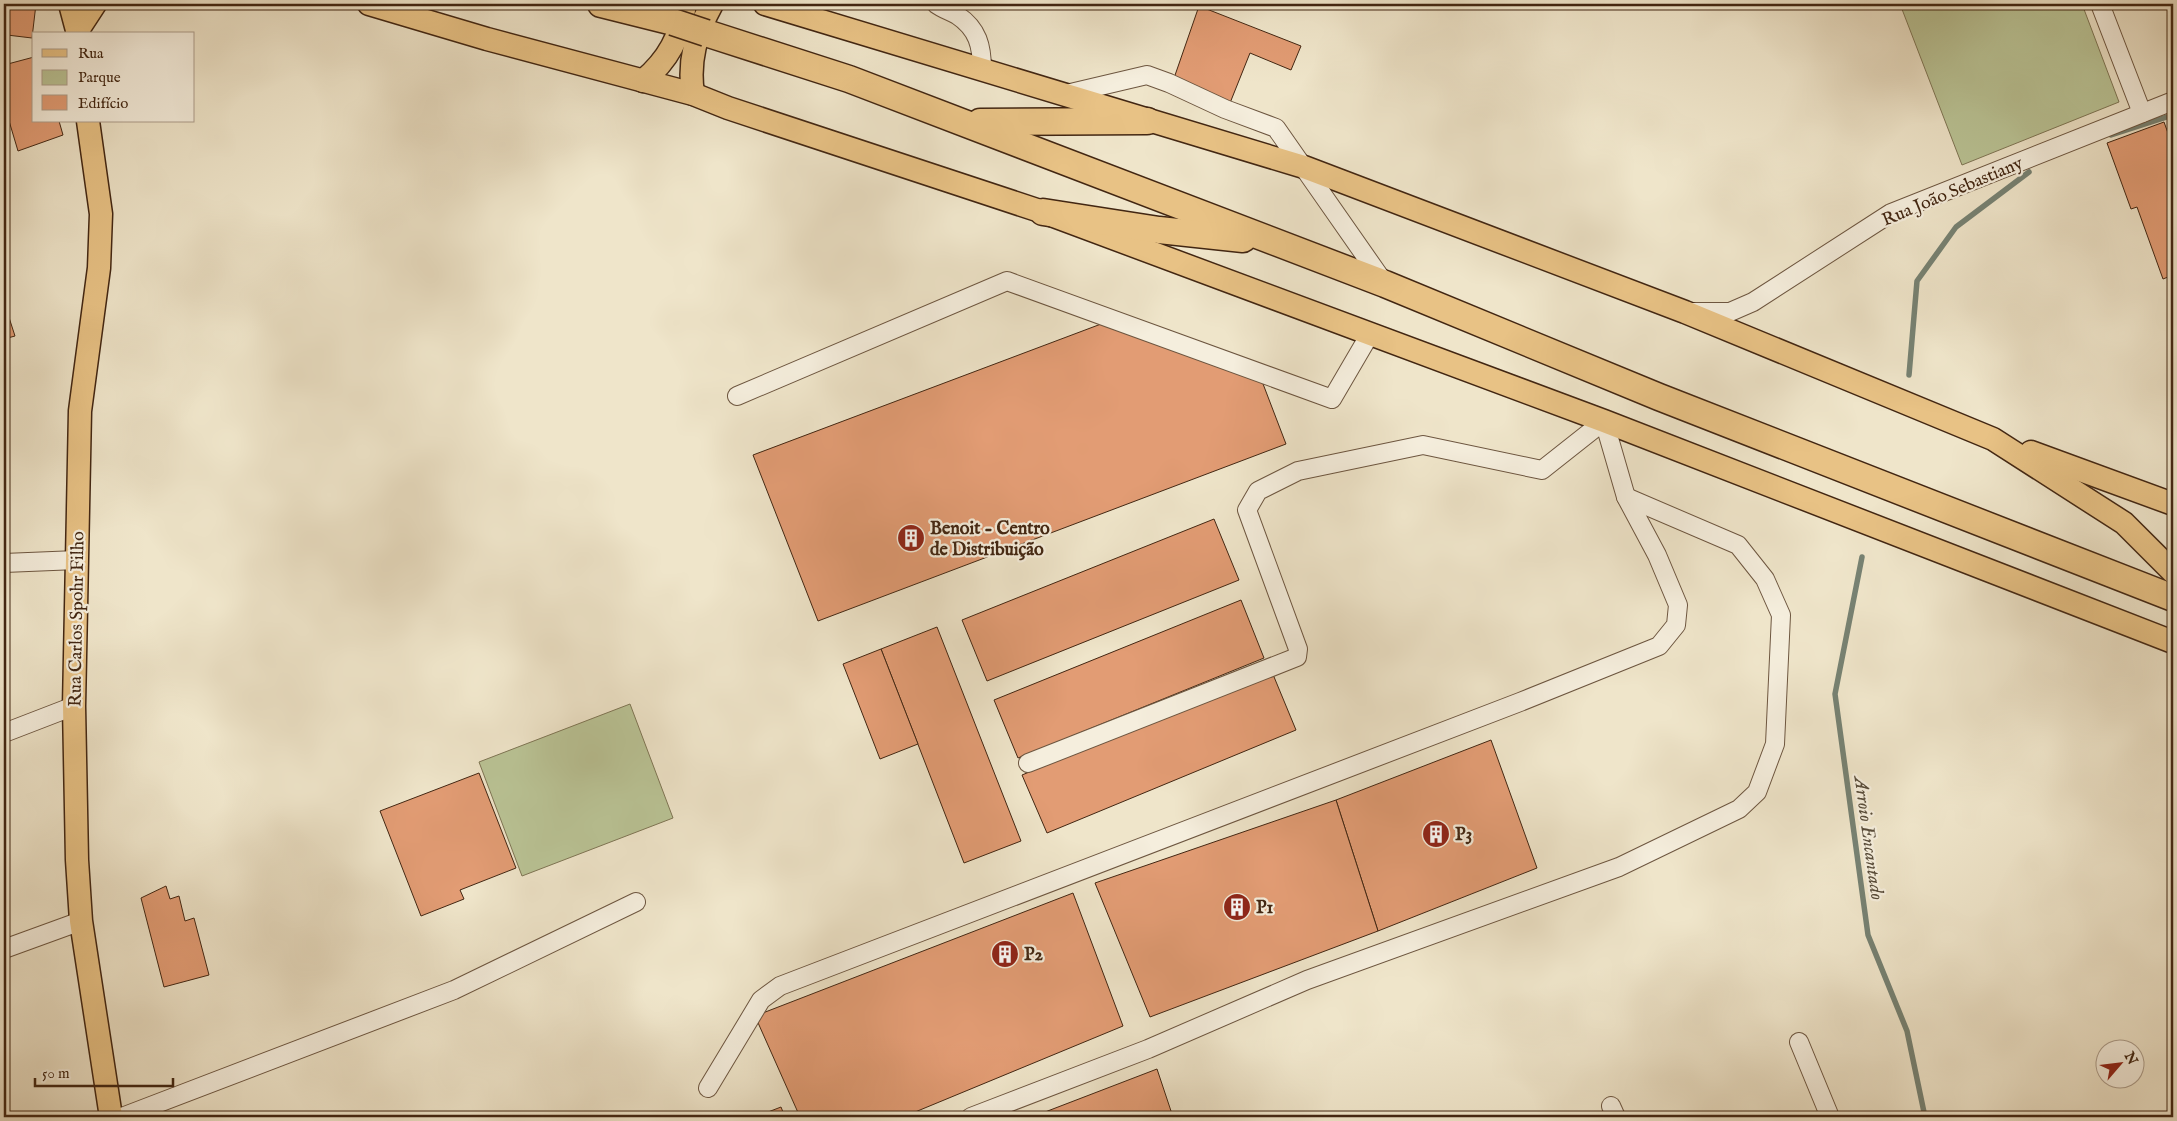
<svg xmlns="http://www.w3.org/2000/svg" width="2177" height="1121" viewBox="0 0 2177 1121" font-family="'IM FELL English',serif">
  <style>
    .green { fill: #bac496; stroke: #7e7554 }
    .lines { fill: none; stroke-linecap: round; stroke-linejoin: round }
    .stream { stroke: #778273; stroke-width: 5.5 }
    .building { fill: #e29c74; stroke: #422612 }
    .minor-casing { stroke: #6d5640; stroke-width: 20 }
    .major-casing { stroke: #422612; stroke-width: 25 }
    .highway-casing { stroke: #422612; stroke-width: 29 }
    .minor { stroke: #f5eedd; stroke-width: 18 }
    .major { stroke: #e8c285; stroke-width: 22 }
    .highway { stroke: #e8c285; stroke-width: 26 }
    .highway-bridge-casing { stroke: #422612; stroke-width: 29; stroke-linecap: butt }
    .highway-bridge { stroke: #e8c285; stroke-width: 26 }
    .labels { text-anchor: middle; stroke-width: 4.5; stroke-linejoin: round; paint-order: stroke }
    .street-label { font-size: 18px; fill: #422612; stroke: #f5eedd }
    .poi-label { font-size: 18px; font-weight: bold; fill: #422612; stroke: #f5eedd; text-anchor: start }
    .water-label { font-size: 19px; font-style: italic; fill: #584c3a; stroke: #f5eedd }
  </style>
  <rect width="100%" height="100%" fill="#efe5ca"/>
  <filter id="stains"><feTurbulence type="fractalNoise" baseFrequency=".004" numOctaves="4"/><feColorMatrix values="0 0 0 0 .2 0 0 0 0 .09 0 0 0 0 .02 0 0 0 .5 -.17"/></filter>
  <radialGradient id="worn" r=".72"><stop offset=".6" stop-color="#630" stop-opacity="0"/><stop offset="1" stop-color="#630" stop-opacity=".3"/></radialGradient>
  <g class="green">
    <path d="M1900,4H2082L2119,102L1962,165Z"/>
    <path d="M630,704L673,818L522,876L479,762Z"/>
  </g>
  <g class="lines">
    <g class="stream">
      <path d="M2111,135L2173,115"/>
      <path d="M1909,375L1917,281L1956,227L2029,172"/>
      <path d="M1862,557L1835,694L1868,935L1907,1031L1925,1117"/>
    </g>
  </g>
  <g class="building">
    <path d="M4,4H36L32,38L7,35L6,48H4Z"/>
    <path d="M1199,6L1301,46L1291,70L1250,53L1228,108L1173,81Z"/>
    <path d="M34,57V121H59L63,135L18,151L4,104V65Z"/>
    <path d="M2164,122L2173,147V275L2163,279L2137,207L2131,209L2107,143Z"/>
    <path d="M4,302L15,336L4,339Z"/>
    <path d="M1109,321L1260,376L1286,444L818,621L753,455Z"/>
    <path d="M1214,519L1239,580L987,681L962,620Z"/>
    <path d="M1241,600L1264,658L1018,758L994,700Z"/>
    <path d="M937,627L1021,841L964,863L881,649Z"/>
    <path d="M881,649L918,744L880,759L843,664Z"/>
    <path d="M1272,672L1296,730L1047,833L1022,775Z"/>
    <path d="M1491,740L1537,868L1378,931L1336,800Z"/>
    <path d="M479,773L516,868L460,890L464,899L421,916L380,811Z"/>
    <path d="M1336,800L1378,931L1150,1017L1095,883Z"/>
    <path d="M166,886L170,899L179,896L185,921L194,918L209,975L164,987L141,898Z"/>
    <path d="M1073,893L1123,1026L903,1117H800L755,1016Z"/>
    <path d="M1157,1069L1173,1117H1032Z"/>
    <path d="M781,1107L785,1117H755Z"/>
  </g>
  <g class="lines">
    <g class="minor-casing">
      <g id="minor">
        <path d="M936,4C943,9 950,11 957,15C978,29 982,46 982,70"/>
        <path d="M2100,4L2142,113"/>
        <path d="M1062,95L1147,75L1169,83L1225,109L1276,128L1385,284"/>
        <path d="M1691,312H1730L1753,302L1891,213L2173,101"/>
        <path d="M737,396L1007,281L1332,399L1370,334"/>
        <path d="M4,563L77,560"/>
        <path d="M4,733L74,706"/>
        <path d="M4,949L81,921"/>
        <path d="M1799,1042L1830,1117"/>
        <path d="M708,1088L761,1000L780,986L1520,702L1659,646L1676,625L1678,605L1657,555L1626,497L1604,421L1542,470L1423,445L1298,471L1258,491L1247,510L1298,649L1297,657L1028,763"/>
        <path d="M1611,1106L1616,1117"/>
        <path d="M122,1117L454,990L636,902"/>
        <path d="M971,1117L1148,1049L1307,980L1619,867L1739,809L1757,792L1775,744L1781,615L1765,579L1738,545L1626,497"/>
      </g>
    </g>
    <g class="major-casing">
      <g id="major">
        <path d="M70,4L78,34"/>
        <path d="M369,4L487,39L693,94L728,108L1043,212L1604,421L2173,642"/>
        <path d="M765,4L1304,167L1685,312L1993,439L2124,523L2173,572"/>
        <path d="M78,30L95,4"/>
        <path d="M643,81C668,60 681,36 685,4"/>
        <path d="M693,94C688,61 696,33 712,4"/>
        <path d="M88,121L101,214L99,268L80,411L74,706L77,860L81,921L111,1117"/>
        <path d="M2031,452L2173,504"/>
      </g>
    </g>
    <g class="highway-casing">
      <g id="highway">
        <path d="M601,4L673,22"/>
        <path d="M706,33L849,79L1385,284L1659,397L2173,598"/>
        <path d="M980,122L1147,121"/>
        <path d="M1043,212L1159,230L1243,239"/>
      </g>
    </g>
    <use href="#minor" class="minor"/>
    <use href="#major" class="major"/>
    <use href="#highway" class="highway"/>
    <g class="highway-bridge-casing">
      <path id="highway-bridge" d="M673,22L706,33"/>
    </g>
    <use href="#highway-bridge" class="highway-bridge"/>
  </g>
  <defs>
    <g id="building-disc" transform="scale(1.4375)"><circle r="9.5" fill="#8f2418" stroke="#f5eedd"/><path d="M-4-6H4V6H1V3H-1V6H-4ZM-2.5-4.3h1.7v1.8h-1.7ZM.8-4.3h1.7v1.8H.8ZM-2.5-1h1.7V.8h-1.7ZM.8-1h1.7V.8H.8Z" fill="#fff"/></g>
  </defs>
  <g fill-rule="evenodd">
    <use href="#building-disc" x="911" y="538"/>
    <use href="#building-disc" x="1436" y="834"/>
    <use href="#building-disc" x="1237" y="907"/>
    <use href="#building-disc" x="1005" y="954"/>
  </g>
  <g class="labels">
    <g class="street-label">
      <text transform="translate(1952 191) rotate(-23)" y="6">Rua João Sebastiany</text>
      <text transform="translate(76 619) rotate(-89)" y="6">Rua Carlos Spohr Filho</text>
    </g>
    <g class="poi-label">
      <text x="930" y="534">Benoit - Centro<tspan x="930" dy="21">de Distribuição</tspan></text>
      <text x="1455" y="840">P3</text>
      <text x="1256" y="913">P1</text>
      <text x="1024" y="960">P2</text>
    </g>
    <g class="water-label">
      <text transform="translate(1870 838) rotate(82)" y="7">Arroio Encantado</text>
    </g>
  </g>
  <rect width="2177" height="1121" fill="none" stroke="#efe5ca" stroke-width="20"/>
  <rect x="5" y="5" width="2167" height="1111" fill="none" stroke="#422612" stroke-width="2.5"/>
  <rect x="10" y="10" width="2157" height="1101" fill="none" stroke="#422612"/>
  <rect x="32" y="32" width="162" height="90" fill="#f5eedd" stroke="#ad9e8c"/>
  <rect x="42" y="49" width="25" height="8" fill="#e8c285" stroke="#ad9e8c"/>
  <text x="78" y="58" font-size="15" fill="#422612">Rua</text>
  <rect x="42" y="70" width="25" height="15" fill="#bac496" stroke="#ad9e8c"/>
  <text x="78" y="82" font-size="15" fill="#422612">Parque</text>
  <rect x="42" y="95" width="25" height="15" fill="#e29c74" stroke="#ad9e8c"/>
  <text x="78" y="108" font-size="15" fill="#422612">Edifício</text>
  <g transform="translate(2120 1064) rotate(62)"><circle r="24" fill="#f5eedd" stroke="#ad9e8c"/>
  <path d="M0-4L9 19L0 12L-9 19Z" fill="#8f2418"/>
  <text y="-8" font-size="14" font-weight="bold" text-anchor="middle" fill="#422612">N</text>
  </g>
  <path d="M35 1078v8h138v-8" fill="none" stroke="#422612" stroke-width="2.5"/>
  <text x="42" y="1078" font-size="15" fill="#422612" stroke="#f5eedd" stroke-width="4" paint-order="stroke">50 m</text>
  <rect width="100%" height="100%" filter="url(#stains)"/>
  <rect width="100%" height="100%" fill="url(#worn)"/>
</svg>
